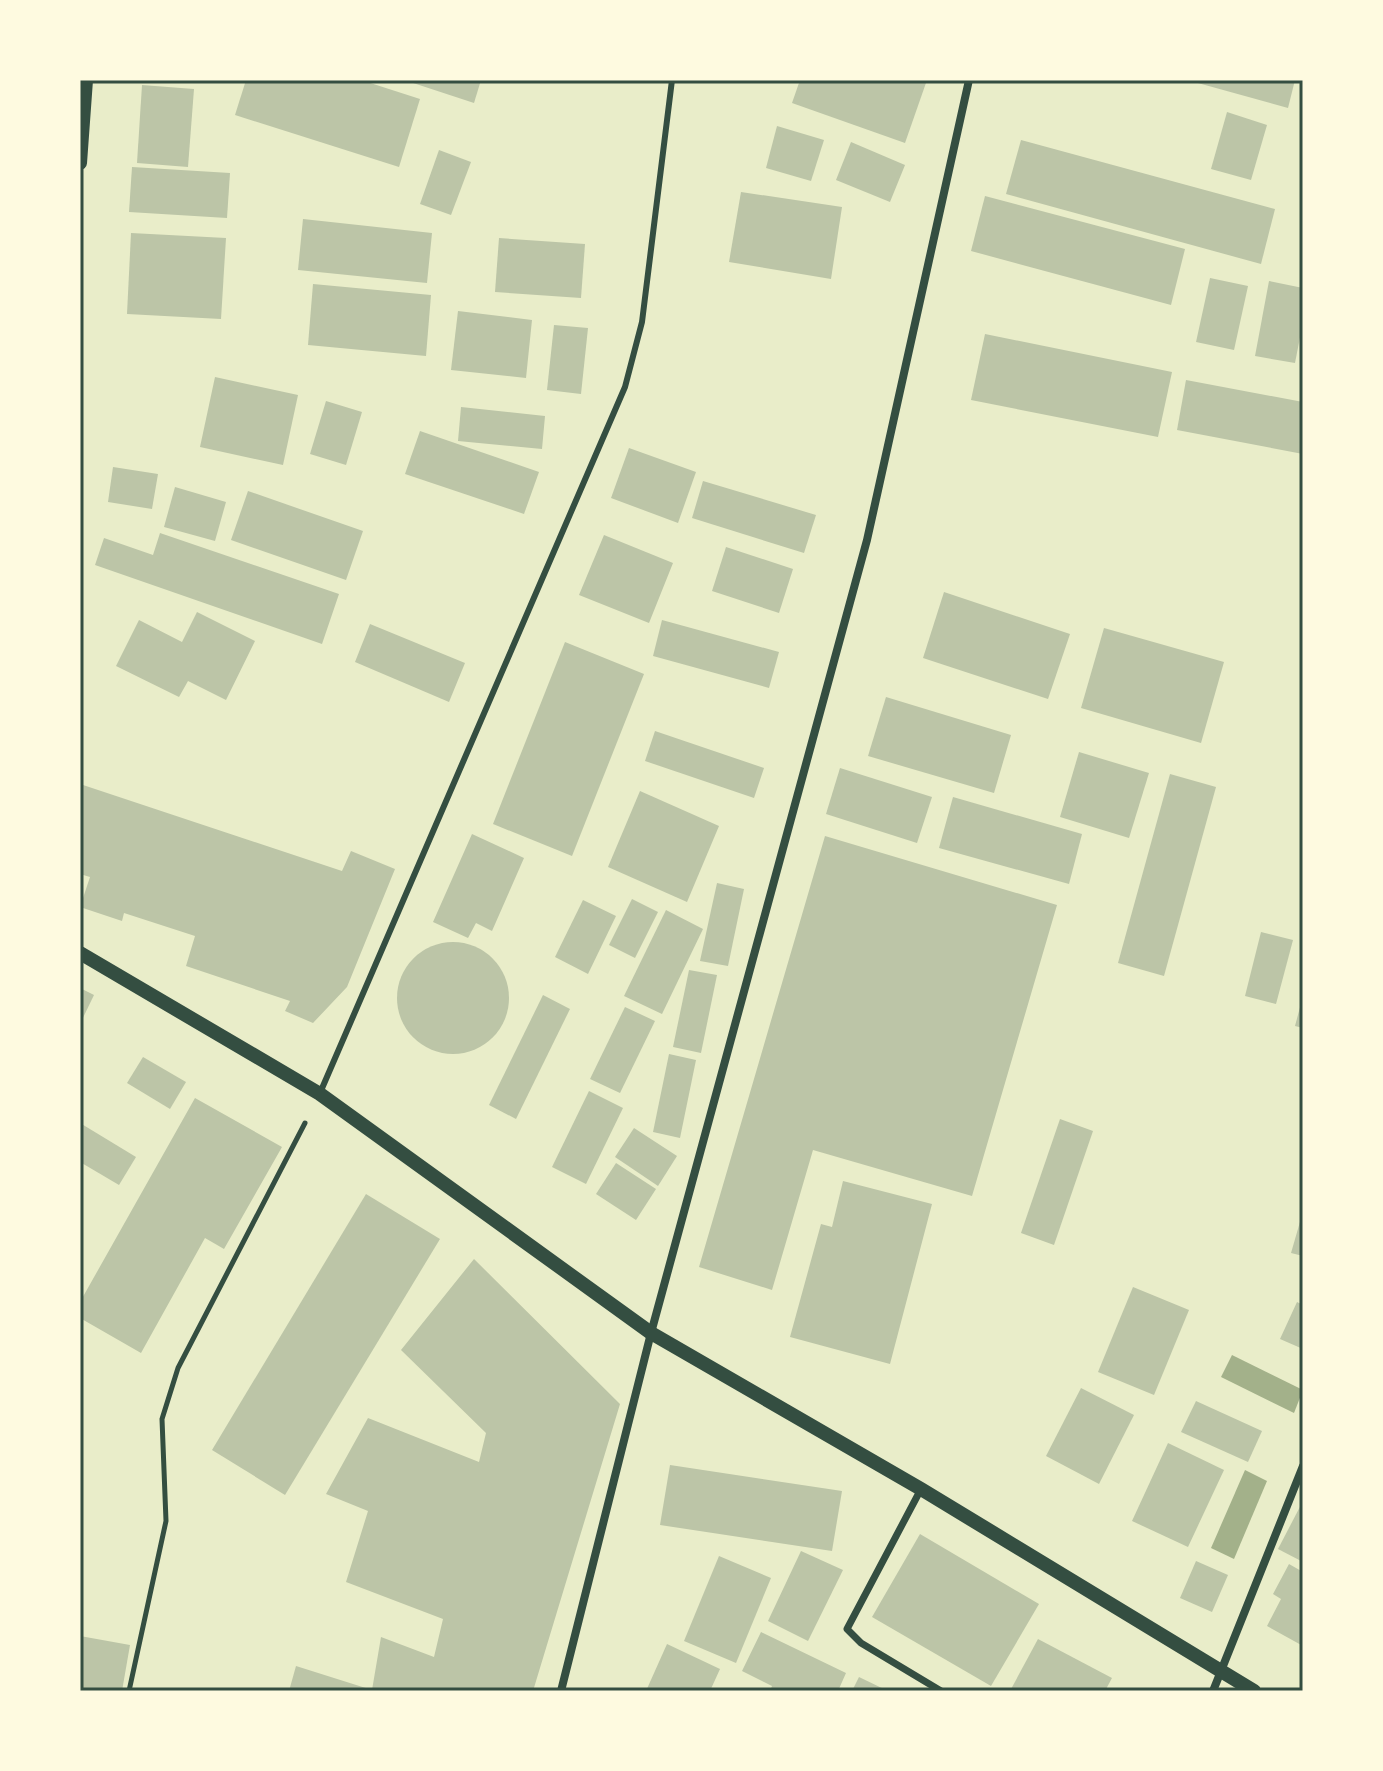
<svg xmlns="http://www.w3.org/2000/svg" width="1383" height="1771" viewBox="0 0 1383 1771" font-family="'Zilla Slab',serif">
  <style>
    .water { fill: #a3b18a }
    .building { fill: #bcc5a7 }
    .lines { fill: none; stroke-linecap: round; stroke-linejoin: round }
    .path { stroke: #344e41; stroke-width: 5 }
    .service { stroke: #344e41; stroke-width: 6 }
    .pedestrian { stroke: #344e41; stroke-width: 7 }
    .minor { stroke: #344e41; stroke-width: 8 }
    .tertiary { stroke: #344e41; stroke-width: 14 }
    .neatline { fill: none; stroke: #344e41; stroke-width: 3 }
  </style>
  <rect width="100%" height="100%" fill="#e9edc9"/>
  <g class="water">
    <path d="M1232,1355L1303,1390L1294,1413L1221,1377Z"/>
    <path d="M1245,1470L1267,1481L1234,1559L1211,1548Z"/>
  </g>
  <g class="building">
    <path d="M246,80H361L420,99L399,167L235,115Z"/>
    <path d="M404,80H481L474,103Z"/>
    <path d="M800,80H927L905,143L792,103Z"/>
    <path d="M1187,80H1295L1288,108Z"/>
    <path d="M142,85L194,89L188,167L137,163Z"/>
    <path d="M1227,112L1267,125L1251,180L1211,169Z"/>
    <path d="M777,126L824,140L811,181L766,168Z"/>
    <path d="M1021,140L1275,209L1261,264L1006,194Z"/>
    <path d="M851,142L905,165L890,202L836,180Z"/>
    <path d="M439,150L471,162L451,215L420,204Z"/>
    <path d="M132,167L230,173L227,218L129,212Z"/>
    <path d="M741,192L842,207L831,279L729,262Z"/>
    <path d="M985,196L1185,249L1171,305L971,251Z"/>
    <path d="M303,219L432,233L427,283L298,270Z"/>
    <path d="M131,233L226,238L221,319L127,314Z"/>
    <path d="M499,238L585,244L581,298L495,292Z"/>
    <path d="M1210,278L1248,286L1234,350L1196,342Z"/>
    <path d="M1269,281L1303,288V322L1295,363L1255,356Z"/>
    <path d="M313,284L431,295L426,356L308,345Z"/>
    <path d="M458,311L532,320L526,378L451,370Z"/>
    <path d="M554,325L588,328L581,394L547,390Z"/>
    <path d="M985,334L1172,372L1158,437L971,400Z"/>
    <path d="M215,377L298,395L283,465L200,447Z"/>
    <path d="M1186,380L1303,402V454L1177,430Z"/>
    <path d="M326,401L362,412L346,465L310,454Z"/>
    <path d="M461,407L545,416L542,449L458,441Z"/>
    <path d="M420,431L539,472L524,514L405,474Z"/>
    <path d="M629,448L696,472L678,523L611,498Z"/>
    <path d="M113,467L158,474L152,509L108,502Z"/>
    <path d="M703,481L816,515L804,553L692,518Z"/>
    <path d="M175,487L226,502L215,541L164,527Z"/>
    <path d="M248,491L363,531L346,580L231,540Z"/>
    <path d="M160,533L339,594L322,644L95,565L104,538L153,555Z"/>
    <path d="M604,535L673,563L649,623L579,595Z"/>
    <path d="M726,547L793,569L779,613L712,591Z"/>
    <path d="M944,592L1070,634L1048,699L923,658Z"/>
    <path d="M197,612L255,641L226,700L188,681L179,697L116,666L139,620L182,642Z"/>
    <path d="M662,620L779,652L769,688L653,656Z"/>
    <path d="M370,624L465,663L449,702L355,662Z"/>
    <path d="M1104,628L1224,662L1201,743L1081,708Z"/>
    <path d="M565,642L644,674L572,856L493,824Z"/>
    <path d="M886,697L1011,735L994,793L868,756Z"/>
    <path d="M655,731L764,768L754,798L645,761Z"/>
    <path d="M1079,752L1149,773L1129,838L1060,817Z"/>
    <path d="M840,768L932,797L917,843L826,814Z"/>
    <path d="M1170,774L1216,787L1164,976L1118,963Z"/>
    <path d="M80,784L342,871L351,851L395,869L347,987L313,1023L285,1011L290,1001L186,966L195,936L124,913L122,921L80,907L90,877L80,874Z"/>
    <path d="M640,791L719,826L687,902L608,867Z"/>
    <path d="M953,797L1082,834L1069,884L939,848Z"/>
    <path d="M472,834L524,858L492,931L476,923L468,938L433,922Z"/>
    <path d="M825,836L1057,905L972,1196L813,1150L772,1290L699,1267Z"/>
    <path d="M717,883L744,889L728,966L700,961Z"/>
    <path d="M632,899L658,912L635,958L609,945Z"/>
    <path d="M583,900L616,916L588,974L555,957Z"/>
    <path d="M666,910L703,929L662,1014L624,996Z"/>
    <path d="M1261,932L1293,940L1276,1004L1245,996Z"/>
    <circle cx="453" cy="998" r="56"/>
    <path d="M689,970L717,975L701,1053L673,1047Z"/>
    <path d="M80,988L94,995L80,1024Z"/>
    <path d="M543,995L570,1009L516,1119L489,1105Z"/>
    <path d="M1303,996V1028L1295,1026Z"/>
    <path d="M625,1007L655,1021L620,1093L590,1079Z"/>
    <path d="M669,1054L696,1060L680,1138L653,1132Z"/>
    <path d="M143,1057L186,1082L170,1109L127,1083Z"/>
    <path d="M589,1091L623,1108L586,1184L552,1167Z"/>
    <path d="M195,1098L282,1147L224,1249L205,1238L141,1353L80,1318V1302Z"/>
    <path d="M1060,1119L1093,1131L1054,1245L1021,1233Z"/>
    <path d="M80,1123L136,1157L119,1185L80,1162Z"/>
    <path d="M634,1128L677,1156L658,1186L615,1157Z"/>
    <path d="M616,1163L656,1189L636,1220L596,1194Z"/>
    <path d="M843,1181L932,1204L890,1364L790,1337L821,1224L832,1227Z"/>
    <path d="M366,1194L440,1239L285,1495L212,1450Z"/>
    <path d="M1302,1215H1303V1256L1291,1253Z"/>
    <path d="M474,1259L620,1404L533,1691H289L296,1666L372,1690L381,1637L434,1657L443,1619L346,1582L368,1511L326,1494L368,1418L479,1462L486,1433L401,1350Z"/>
    <path d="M1133,1287L1189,1310L1154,1395L1098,1372Z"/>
    <path d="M1297,1302L1303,1305V1349L1280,1339Z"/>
    <path d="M1081,1388L1134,1415L1099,1484L1046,1456Z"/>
    <path d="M1196,1401L1262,1431L1248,1462L1181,1432Z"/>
    <path d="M1168,1443L1224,1470L1188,1547L1132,1521Z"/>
    <path d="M670,1465L842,1491L832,1551L660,1525Z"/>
    <path d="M1303,1501V1562L1278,1549Z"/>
    <path d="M920,1534L1039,1604L991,1686L872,1617Z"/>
    <path d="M801,1551L843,1570L808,1641L768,1621Z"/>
    <path d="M719,1556L771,1578L736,1663L684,1641Z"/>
    <path d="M1196,1561L1228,1575L1212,1612L1180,1598Z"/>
    <path d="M1289,1564L1303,1572V1646L1267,1626L1281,1599L1273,1594Z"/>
    <path d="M761,1632L846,1673L838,1691H770L772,1686L742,1671Z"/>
    <path d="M80,1636L130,1645L122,1691H80Z"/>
    <path d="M1038,1639L1112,1678L1105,1691H1010Z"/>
    <path d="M667,1644L720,1669L710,1691H646Z"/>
    <path d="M859,1677L888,1691H852Z"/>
  </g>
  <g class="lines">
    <path class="path" d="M129,1691L166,1521L162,1419L178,1368L305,1123"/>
    <path class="service" d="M320,1093L625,387L642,322L672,80"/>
    <path class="pedestrian" d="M921,1489L847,1629L861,1643L941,1691"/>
    <g class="minor">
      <path d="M561,1691L651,1333L867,540L969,80"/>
      <path d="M1213,1691L1303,1466"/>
    </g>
    <g class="tertiary">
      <path d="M80,163L86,80"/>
      <path d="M80,953L320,1094L651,1333L921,1489L1254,1691"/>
    </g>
  </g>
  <rect width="1383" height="1771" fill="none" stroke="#fefae0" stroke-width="164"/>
  <rect x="82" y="82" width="1219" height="1607" class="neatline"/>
</svg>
